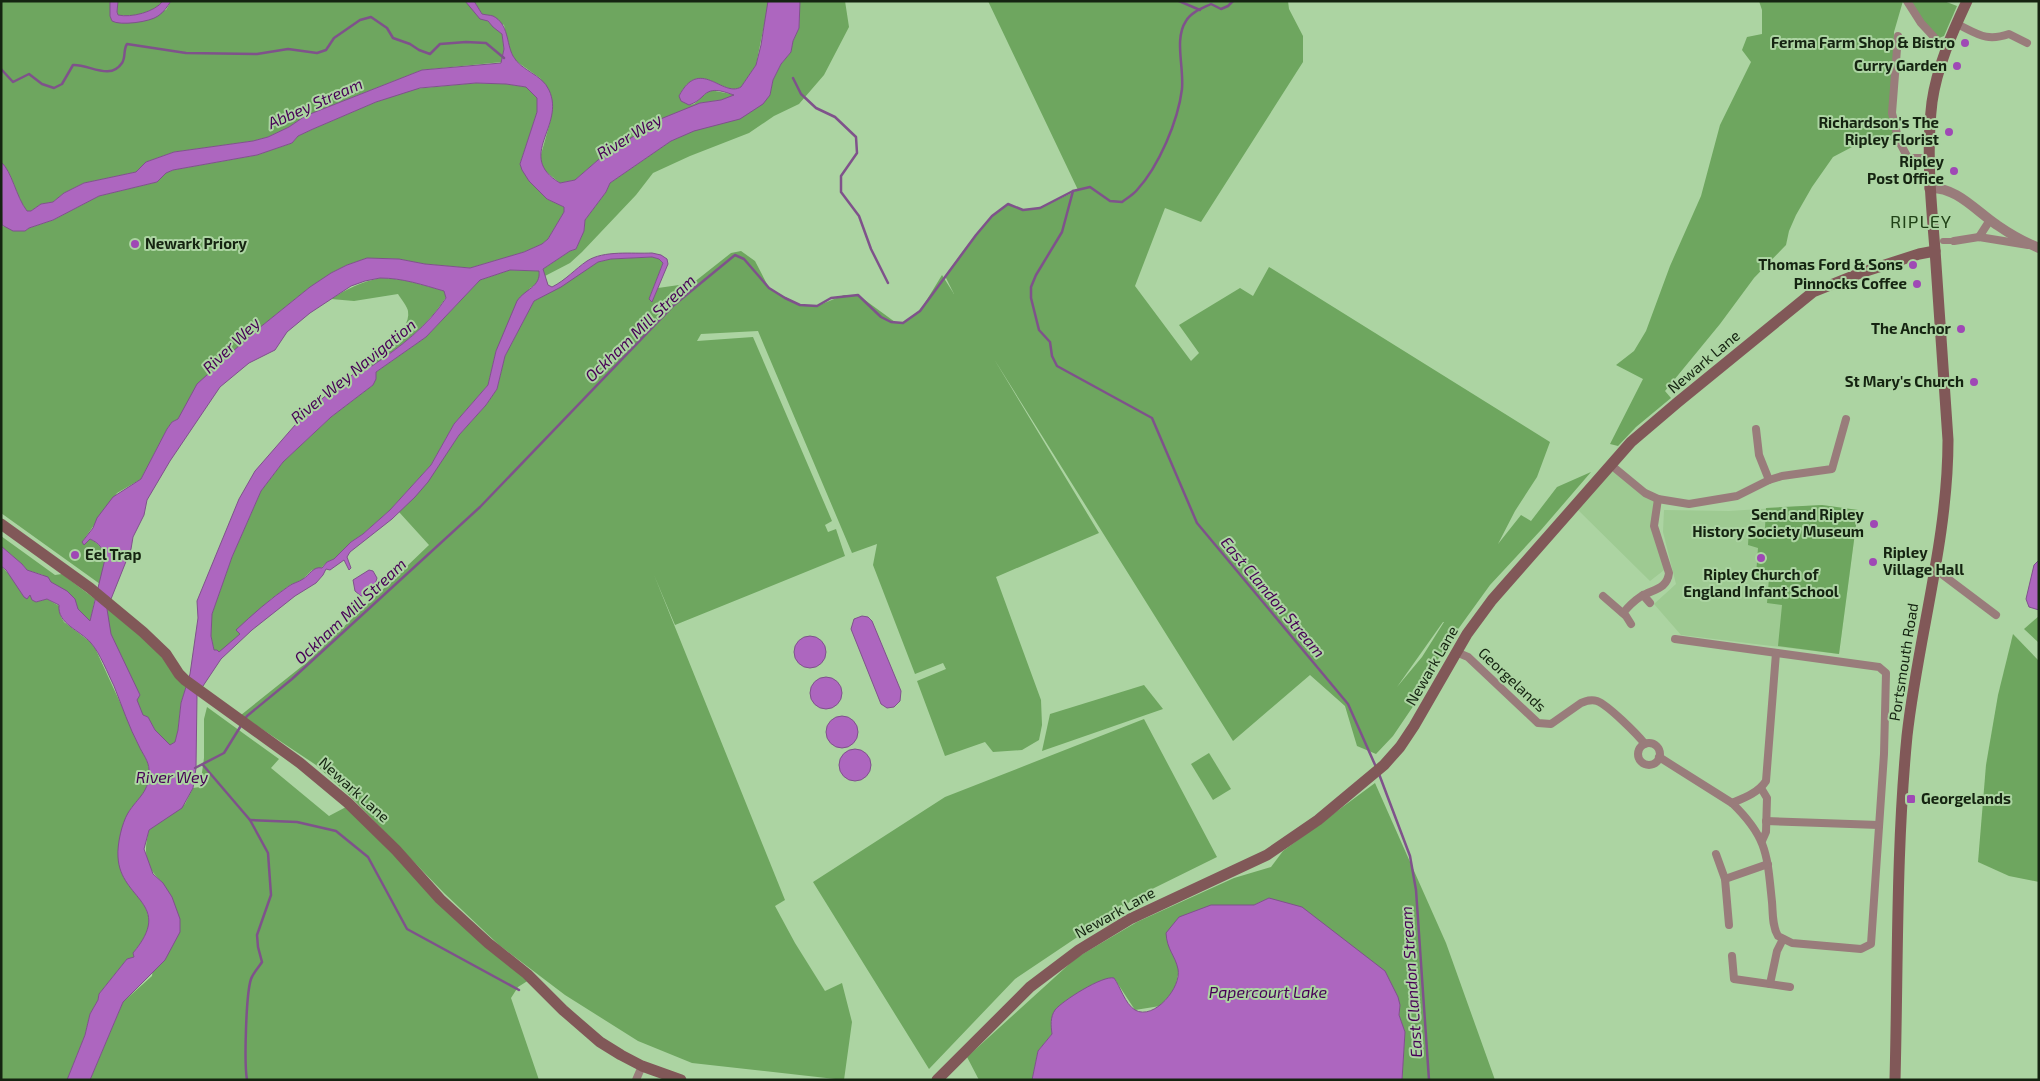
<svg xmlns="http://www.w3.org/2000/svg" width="2040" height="1081" viewBox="0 0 2040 1081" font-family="'Exo 2',sans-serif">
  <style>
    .built { fill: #9eca92 }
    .green { fill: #6ea65f; fill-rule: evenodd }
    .water { fill: #ad66bf; stroke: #7f528b; fill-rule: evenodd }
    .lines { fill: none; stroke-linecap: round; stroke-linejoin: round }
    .stream { stroke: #7f528b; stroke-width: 2.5 }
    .pedestrian { stroke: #997c7b; stroke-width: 6 }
    .minor { stroke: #997c7b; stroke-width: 8 }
    .tertiary { stroke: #997c7b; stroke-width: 10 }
    .secondary { stroke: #815858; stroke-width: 11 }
    .poi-dot { fill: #9f48b5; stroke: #acd4a2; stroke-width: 2 }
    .labels { text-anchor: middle; stroke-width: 4; stroke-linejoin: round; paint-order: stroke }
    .poi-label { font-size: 15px; font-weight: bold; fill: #152411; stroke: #acd4a2; text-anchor: end }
    .street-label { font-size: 15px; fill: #152411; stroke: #acd4a2 }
    .water-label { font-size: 16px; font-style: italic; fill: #470056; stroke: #acd4a2 }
    .quarter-label { font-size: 18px; letter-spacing: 1px; fill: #204217; stroke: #acd4a2 }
  </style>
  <rect width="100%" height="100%" fill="#acd4a2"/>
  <g class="built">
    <path d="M1611,465L1658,499L1654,519L1668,567L1650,581L1574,506Z"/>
    <path d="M1822,505L1858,510L1839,654L1681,635L1654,604L1676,584L1663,532L1664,510L1729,511Z"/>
  </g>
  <g class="green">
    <path d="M1,1H110V16L112,21L166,10L171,1H465L502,34L504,49L502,62L422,70L305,116L289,127L268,137L253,141L174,152L146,162L136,172L84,183L64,193L53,202L41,204L31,211H27C16,197 12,171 1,162Z"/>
    <path d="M118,1H163C155,12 131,18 118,15L117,12Z"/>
    <path d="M474,1H768V6L756,65L741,87C722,98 700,56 679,96L689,105L694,104L710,90L736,95L721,100L700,103L598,160L575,180L560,183L544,170L540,158L551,119L552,99L540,78L516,61L509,49L504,25L482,14Z"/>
    <path d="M800,1H845L849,27L824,75L799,104L774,116L749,133L690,156L653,173L636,195L582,252L570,263L545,276L543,269L570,251L576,249L584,231L585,220L606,192L610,183L671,141L770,95L773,80L781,64L791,52L793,41L799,28Z"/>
    <path d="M988,1H1288L1289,9L1303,36V62L1201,222L1165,208L1135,286L1191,361L1199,353L1179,325L1240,288L1253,296L1269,267L1550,442L1537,477L1515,511L1498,544L1521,515L1531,521L1557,487L1591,472L1541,530L1490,585L1443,650L1414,705L1393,736L1376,754L1357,746L1345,706L1310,675L1233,741L994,359L1099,533L996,577L1041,700L1042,725L1039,740L1022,750L993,752L985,742L945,756L917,681L946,669L943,663L915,674L873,565L877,544L852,553L758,331L701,334L697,341L753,337L832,521L825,525L828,532L836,529L845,556L675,625L654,575L785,900L775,906L795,943L825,991L842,983L852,1022L844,1080L692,1063L638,1041L565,995L499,945L444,893L351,797L316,765L241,715L306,663L429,545L399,512L428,481L459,435L486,405L497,389L505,356L534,301L549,293L598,262L611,259L652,257L659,259L663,263L649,299L652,301L658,288L693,283L731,253L741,251L755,261L769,288L800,305L817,306L844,295H858L895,322L903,323L920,311L942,275L954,294L945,276C963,252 982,221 1008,204L1023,210L1032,209L1040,208L1078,190ZM1444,622L1422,657L1397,687L1443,622Z"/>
    <path d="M1759,1H1903L1894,32L1892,122L1896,139L1893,141L1883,137L1852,147L1833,157L1812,187L1796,215L1789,231L1786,245L1754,278L1720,324L1665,391L1671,398L1636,427L1618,446L1610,444L1643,379L1616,365L1634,351L1646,331L1670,266L1701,196L1720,125L1751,62L1742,50L1747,37L1762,34V10Z"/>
    <path d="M1909,1H1944L1957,6L1944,36L1939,38L1934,35Z"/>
    <path d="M476,83L506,84L526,87L537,98V112L520,164L529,181L547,199L564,207V212L548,239L542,244L524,252L470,268L425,264L399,259L367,258L347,265L331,273L310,287L253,333L236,350L185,408L178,419L172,422L167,429L141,479L117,493L82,542L90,539C111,550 105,565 100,584L1,513V222L2,226L25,231L29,228L53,220L99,196L157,182L166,173L173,170L257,155L292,143L298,136L313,129L376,102L413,89Z"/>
    <path d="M510,270L539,271C540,279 538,284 530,288L496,351L488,385L454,424L431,465L390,510L363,534L351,542L334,559L327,562L321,568L312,570L302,580L290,585L271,599L237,630L240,634L219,653L214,650L211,636L212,614L232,557L261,491L283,462L331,417L373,385L376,372L426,337L480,280Z"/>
    <path d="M380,278C403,278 423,285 444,291L446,297C428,326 400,347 372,366L366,364L355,365C371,353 412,334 408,311C407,306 401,299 398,294L354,301L331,299C347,289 361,282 380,278Z"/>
    <path d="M1822,505L1858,510L1839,654L1778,646L1782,605L1767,603L1769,578L1756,575L1758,548L1748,545L1749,528H1765L1766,508Z"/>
    <path d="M1,536L55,575L62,574L95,599L90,621L43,575L27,570L22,564L1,546Z"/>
    <path d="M1,566L36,602L47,599L59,606L61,617L64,622L89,641L95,648L148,763L149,770L146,791L129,811L123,875C145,908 163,917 133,953L134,957L127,959L99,994L98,1000L90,1014L85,1035L67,1080H1Z"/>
    <path d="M108,606L142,635L187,684L181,703L178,730L175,742L169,746L155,730L148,717L143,715L136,700L140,695C130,674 101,629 108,606Z"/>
    <path d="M2039,616V643L2024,629Z"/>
    <path d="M2013,634L2039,661V882L2009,876L1978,862L1986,765L1998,695Z"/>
    <path d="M1144,685L1163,709L1042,751L1050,714Z"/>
    <path d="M207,707L279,759L271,768L329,816L346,807L529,980L518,987L511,998L539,1080H90L123,1002L152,976L163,883C145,867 143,853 149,830L185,804L193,788L200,787L204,758V719Z"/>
    <path d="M1144,719L1217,857L1140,895L1015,979L929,1069L813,882L945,797Z"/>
    <path d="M1209,753L1231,789L1213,800L1191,764Z"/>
    <path d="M1375,783L1446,943L1495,1080H1402L1405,1032L1399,1015L1400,1005L1269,898L1254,905H1211L1179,970L1175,989L1160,1006L1135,1010L1114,978L1051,1021L1052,1034L1038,1051L1032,1080H979L967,1057L1076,958L1137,922L1234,878L1271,867L1283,851Z"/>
  </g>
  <g class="water">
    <path d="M110,1H118L117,12L118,15C131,18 155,12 163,1H171C167,7 164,12 158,16C150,22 120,26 112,21L110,16Z"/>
    <path d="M465,1H474L482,14C486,15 490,15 493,16C509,24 506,43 513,56C521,71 542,74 549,90C566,126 515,156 560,183L575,180L598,160L658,120L700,103L721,100L734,95C724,92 712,86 703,96C699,100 695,103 689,105L681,101L679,96C700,56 722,98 741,87L756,65L761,45L768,1H800L799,28L793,41L791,52L781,64L773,80L770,95L763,104L740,119L694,131L671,141L610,183L606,192L585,220L584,231L576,249L570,251L543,269L548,285L552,287C566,280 575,269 587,261C604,250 632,254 652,253L661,255L667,259L668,264L652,302L649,299L663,263L659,259L652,257L611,259L598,262L561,287L534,301L505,356L497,389L486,405L459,435L428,482L415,497L392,519L350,552L347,557L351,568L349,570L344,560L330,570L326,569L323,575L316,583L295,596L252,630L221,659L197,695L196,768L193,788L182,808L149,830L144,849L153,874L163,883L172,897L180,919V932L165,960L123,1002L90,1080H67L85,1035L90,1014L98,1000L99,994L127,959L134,957L133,953C175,903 120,900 118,857C117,844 122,823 128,813C138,797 150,792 149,770C149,761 142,753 139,746C129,727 122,706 114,686C108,674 100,653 91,643C80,630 57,624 59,605L47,599L36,602L32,600L30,595L27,599L24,597L6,570L1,566V546L22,564L27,570L48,577L51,582L67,591L75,599L78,609L90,621L105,559C104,549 99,543 90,539L84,545L82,542L93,528L97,518L113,497L141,479L167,429L172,422L178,419L197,384L253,333L310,287L331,273L347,265L367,258L399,259L425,264L470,268L524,252L542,244L548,239L564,212V207L547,199L529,181L522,170L520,164L537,112V98L526,87L506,84L476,83L420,88L376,102L313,129L298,136L292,143L257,155L173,170L166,173L157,182L99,196L53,220L29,228L25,231H13L2,225L1,162C12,171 16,197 27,211H31L41,204L53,202L64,193L84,183L136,172L146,162L174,152L253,141L268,137L289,127L305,116L422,70L501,63L504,49L502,34L493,27L488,21L480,19ZM510,270L539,271C541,287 525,289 517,301L496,351L488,385L454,424L431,465L390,510L363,534L351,542L334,559L327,562L322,568C313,566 310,575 303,579C299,582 293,583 289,586C270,599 253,614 236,630L240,634L219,652L217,650H214L211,636L212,614L232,557L261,491L283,462L331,417L373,385L376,379V372L426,337L480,280ZM380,278C403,278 423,285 444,291L446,298C428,326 400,347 372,366L366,364L309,409L255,471L239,499L197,601L198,618L190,674L181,703L178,730L175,742L170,745L155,730L148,717L143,715L137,700L140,695L111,634L107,609L131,549L133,537L144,515L147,500L170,461L220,387L249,363L275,350L287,332L310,313L351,286L365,281Z"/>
    <path d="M2039,560V610L2029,607L2026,599L2034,565Z"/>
    <path d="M369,570L373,571L377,578L375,585L368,595L361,596L355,591L353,580Z"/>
    <path d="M862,616L868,617L872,621L901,691L900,701L894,707L887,708L881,704L851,629L854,619Z"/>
    <circle cx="810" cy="652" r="16"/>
    <circle cx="826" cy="693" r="16"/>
    <circle cx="842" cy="732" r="16"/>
    <circle cx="855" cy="765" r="16"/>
    <path d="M1269,898L1302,907L1385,971L1398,997L1400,1005L1399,1015L1405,1032L1402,1080H1032L1038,1051L1052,1034C1051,1026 1050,1017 1055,1010C1062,1001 1103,975 1114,978C1120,986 1125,1004 1135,1010C1154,1021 1182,987 1178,969C1175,955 1167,950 1166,933L1179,917L1211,905H1254Z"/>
  </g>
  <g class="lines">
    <g class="stream">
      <path d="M1179,1L1200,10"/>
      <path d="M1,69L13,82L29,74L42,84L54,88L62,84L73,65C89,64 110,81 122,63C126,57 123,50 127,44L186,53L257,54L288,49L317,53L326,50L334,38L360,20L371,17L387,28L393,38L410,44L419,50L430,54L440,44L466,42L486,43L504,58"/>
      <path d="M793,78L801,94L816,108L835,117L856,137L857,153L841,176V192L859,216L871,249L888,283"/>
      <path d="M1073,191L1062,232L1036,275L1031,287V298L1039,330L1050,342L1052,356L1057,366L1152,418L1197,523L1348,704L1376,767"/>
      <path d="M244,720L247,716L292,679L480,507L674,305L735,255L744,259L769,288L785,298L800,305L817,306L831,298L858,295L881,317L891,322L903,323L920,311L976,235L992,216L1008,204L1023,210L1040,208L1073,191L1090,187L1110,201L1122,202C1127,198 1133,195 1137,190C1159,166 1178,121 1182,89C1184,66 1174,39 1186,21C1191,12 1203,8 1211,4L1221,9L1228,6L1233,1"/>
      <path d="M203,765L250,820L268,853L271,895L257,935L258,947L262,962C259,967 253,973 251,979C246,994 244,1063 247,1080"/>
      <path d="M195,768L224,753L242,724"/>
      <path d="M1379,774L1410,856L1416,890L1429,1080"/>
      <path d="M250,820L297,822L336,831L368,857L407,929L519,990"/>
    </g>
    <path class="pedestrian" d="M1943,241H1954"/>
    <g class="minor">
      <path d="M1907,1L1921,23L1946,50"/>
      <path d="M1957,24C1978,34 1986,42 2009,34L2027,43"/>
      <path d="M1898,138L1892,113L1898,36"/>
      <path d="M1900,143L1908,158H1929"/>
      <path d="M1979,237L1990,220"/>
      <path d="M1954,241L1979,237L2028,245"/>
      <path d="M1756,429L1759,455L1769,480"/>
      <path d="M1611,465L1645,493L1658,499L1689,504L1737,496L1769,480L1782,476L1832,469L1846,419"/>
      <path d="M1935,569L1996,615"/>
      <path d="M1643,595L1650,603"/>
      <path d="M1603,596L1626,616L1631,624"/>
      <path d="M1623,613C1628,607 1634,601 1640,597C1652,589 1667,590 1669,573L1654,526L1658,499"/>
      <path d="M1456,652L1468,657L1538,723L1551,724L1581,703C1586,701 1591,699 1597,701C1608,705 1637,734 1645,744"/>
      <circle cx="1649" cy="754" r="11"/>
      <path d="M1659,757L1732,803C1768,838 1767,855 1772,902C1773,913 1772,926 1778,936L1792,943L1861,949L1871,944L1884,754L1886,673L1879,667L1675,639"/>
      <path d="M1761,788L1767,798L1766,832L1762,841"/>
      <path d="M1732,803C1744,798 1758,793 1766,781L1776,653"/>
      <path d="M1766,821L1879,825"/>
      <path d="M1716,854L1725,879L1729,925"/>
      <path d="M1725,879L1768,864"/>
      <path d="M1732,956L1734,979L1790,987"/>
      <path d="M1770,984L1777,951L1783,939"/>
      <path d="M636,1080L642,1066"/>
    </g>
    <path class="tertiary" d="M1929,188C1956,186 1977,212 1997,225C2010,234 2024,242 2039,248"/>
    <g class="secondary">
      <path d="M1,524L90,588L143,632L166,654L179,674L185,680L300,763L348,803L396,850L440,899L488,943L527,974L563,1010L600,1042L621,1055L642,1066L681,1080"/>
      <path d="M937,1080L1030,987L1079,950L1130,919L1267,855L1318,820L1384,765L1400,747L1414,726L1467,634L1492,600L1631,442L1678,402L1813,292L1863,272L1919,254L1935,251"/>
      <path d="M1895,1080C1898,965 1896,850 1907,736C1918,637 1948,540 1948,440C1944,377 1939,313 1935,250C1931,200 1926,152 1932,102C1937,67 1952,33 1967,1"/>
    </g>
  </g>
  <g class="poi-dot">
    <circle cx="1965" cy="43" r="5"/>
    <circle cx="1957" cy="66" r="5"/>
    <circle cx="1949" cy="132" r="5"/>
    <circle cx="1954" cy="171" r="5"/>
    <circle cx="135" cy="244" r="5"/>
    <circle cx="1913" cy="265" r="5"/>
    <circle cx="1917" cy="284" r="5"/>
    <circle cx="1961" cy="329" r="5"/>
    <circle cx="1974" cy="382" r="5"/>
    <circle cx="1874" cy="524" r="5"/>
    <circle cx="75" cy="555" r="5"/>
    <circle cx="1761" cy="558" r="5"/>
    <circle cx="1873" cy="562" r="5"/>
    <rect x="1906" y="794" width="10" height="10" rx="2.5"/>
  </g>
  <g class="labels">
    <g class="poi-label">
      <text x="1955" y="48">Ferma Farm Shop &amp; Bistro</text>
      <text x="1947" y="71">Curry Garden</text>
      <text x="1939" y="128">Richardson's The<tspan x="1939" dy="17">Ripley Florist</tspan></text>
      <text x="1944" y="167">Ripley<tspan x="1944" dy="17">Post Office</tspan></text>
      <text x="145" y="249" text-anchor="start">Newark Priory</text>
      <text x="1903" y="270">Thomas Ford &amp; Sons</text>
      <text x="1907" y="289">Pinnocks Coffee</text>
      <text x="1951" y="334">The Anchor</text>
      <text x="1964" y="387">St Mary's Church</text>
      <text x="1864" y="520">Send and Ripley<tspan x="1864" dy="17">History Society Museum</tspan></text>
      <text x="1883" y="558" text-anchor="start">Ripley<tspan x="1883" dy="17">Village Hall</tspan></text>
      <text x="85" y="560" text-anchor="start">Eel Trap</text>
      <text x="1761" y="580" text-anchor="middle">Ripley Church of<tspan x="1761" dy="17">England Infant School</tspan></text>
      <text x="1921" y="804" text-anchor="start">Georgelands</text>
    </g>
    <g class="street-label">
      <text transform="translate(1704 362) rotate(-40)" y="5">Newark Lane</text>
      <text transform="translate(1904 662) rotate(-81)" y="5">Portsmouth Road</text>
      <text transform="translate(1432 666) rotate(-60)" y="5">Newark Lane</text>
      <text transform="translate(1512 680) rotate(43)" y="5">Georgelands</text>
      <text transform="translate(354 790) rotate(42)" y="5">Newark Lane</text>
      <text transform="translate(1115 913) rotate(-29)" y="5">Newark Lane</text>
    </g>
    <g class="water-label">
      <text transform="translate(315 103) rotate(-24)" y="6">Abbey Stream</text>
      <text transform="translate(629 136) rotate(-31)" y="6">River Wey</text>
      <text transform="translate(640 328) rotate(-44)" y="6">Ockham Mill Stream</text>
      <text transform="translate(231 345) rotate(-44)" y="6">River Wey</text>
      <text transform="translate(353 371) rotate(-39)" y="6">River Wey Navigation</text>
      <text transform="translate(1273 597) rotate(50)" y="6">East Clandon Stream</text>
      <text transform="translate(350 611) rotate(-43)" y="6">Ockham Mill Stream</text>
      <text x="172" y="783">River Wey</text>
      <text transform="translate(1411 982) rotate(-94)" y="6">East Clandon Stream</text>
      <text x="1268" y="998">Papercourt Lake</text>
    </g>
    <g class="quarter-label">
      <text x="1921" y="228">RIPLEY</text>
    </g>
  </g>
  <rect width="2040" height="1081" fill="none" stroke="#152411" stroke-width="5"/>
</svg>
